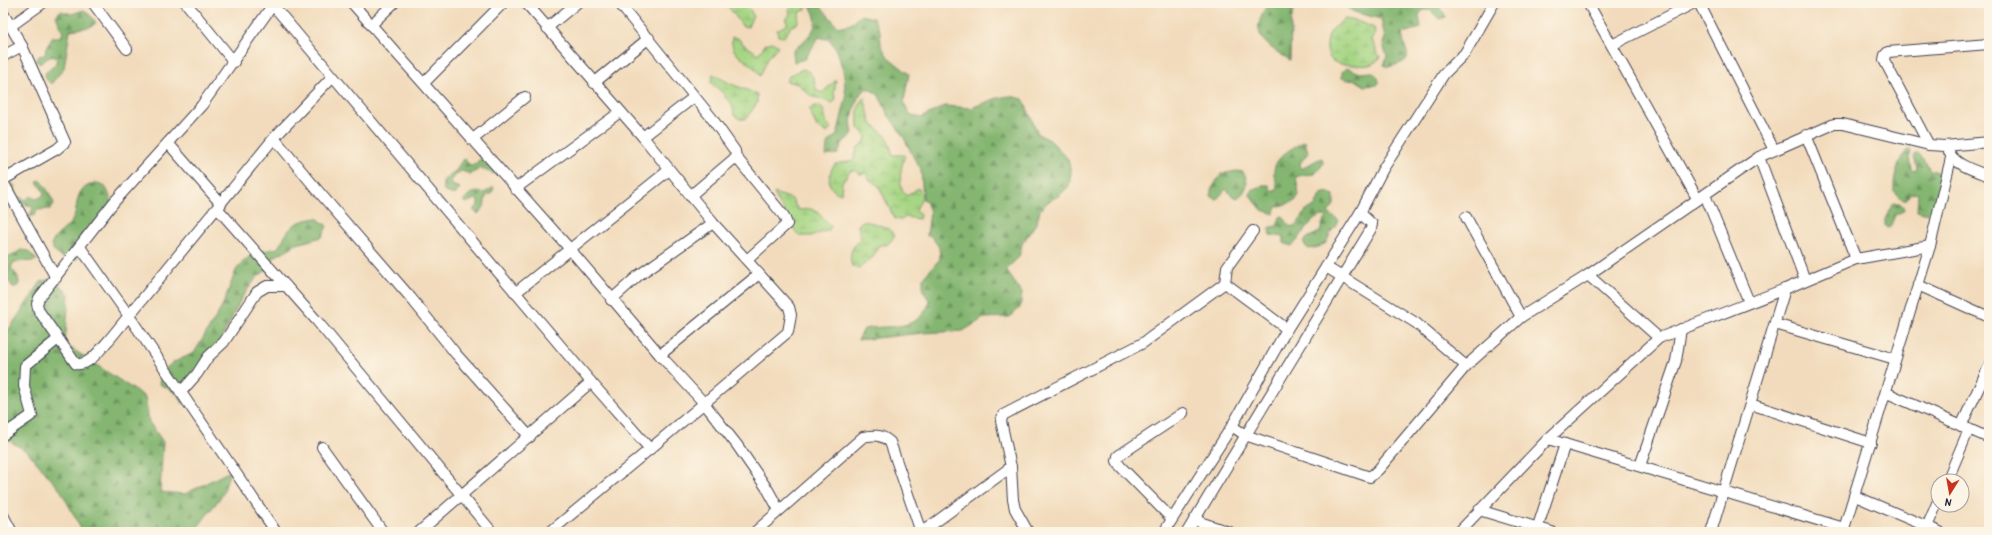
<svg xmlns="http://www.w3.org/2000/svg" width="1992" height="535" viewBox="0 0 1992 535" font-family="'Patrick Hand',sans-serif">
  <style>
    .forest { fill: url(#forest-firs); stroke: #536c56 }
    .wetland { fill: url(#wetland-marsh); stroke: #647c5f }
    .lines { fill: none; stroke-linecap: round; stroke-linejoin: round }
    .minor-casing { stroke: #413e4e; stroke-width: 12 }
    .minor { stroke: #fff; stroke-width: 10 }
  </style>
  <defs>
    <pattern id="forest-firs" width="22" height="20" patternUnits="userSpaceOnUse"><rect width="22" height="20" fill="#84b671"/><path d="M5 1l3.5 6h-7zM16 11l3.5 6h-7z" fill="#6c945e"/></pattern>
    <pattern id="wetland-marsh" width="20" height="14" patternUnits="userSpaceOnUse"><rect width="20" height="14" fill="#a6d583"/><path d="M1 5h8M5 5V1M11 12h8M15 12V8" fill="none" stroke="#8fb772"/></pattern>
  </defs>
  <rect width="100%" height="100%" fill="#fcf5e5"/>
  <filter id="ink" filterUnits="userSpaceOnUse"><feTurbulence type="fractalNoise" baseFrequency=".025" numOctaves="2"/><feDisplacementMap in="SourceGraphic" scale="8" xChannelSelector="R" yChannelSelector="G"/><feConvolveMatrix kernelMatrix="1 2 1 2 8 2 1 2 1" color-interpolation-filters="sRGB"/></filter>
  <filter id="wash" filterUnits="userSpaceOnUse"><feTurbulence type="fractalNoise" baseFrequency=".012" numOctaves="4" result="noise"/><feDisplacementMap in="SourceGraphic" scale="16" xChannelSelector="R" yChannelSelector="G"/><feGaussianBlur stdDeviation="0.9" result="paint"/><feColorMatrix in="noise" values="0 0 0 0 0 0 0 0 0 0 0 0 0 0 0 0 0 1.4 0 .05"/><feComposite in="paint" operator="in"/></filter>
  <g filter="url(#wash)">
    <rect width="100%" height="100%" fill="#f2dbbc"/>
    <g class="forest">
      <path d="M808,3H818L838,27L851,24L860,15L873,18L880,31L881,45L888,57L909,74L904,101L909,114L921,118L945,106L971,108L997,98L1010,96L1023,99L1038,134L1050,140L1068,159L1071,172L1069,186L1060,195L1049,201L1040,210L1037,222L1022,244L1019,257L1006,270L1022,293L1020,308L1009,317L984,318L963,331L922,333L858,340L864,329C892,324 918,333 930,301L923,291V278L940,259L939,247L931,236H927L930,212L926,201L923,199L921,169L914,158L903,136L889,116L878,94L867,88L858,97L851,121L853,134L843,142L838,154L826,156L827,144L837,135L846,99L844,75L837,50L830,40L819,37L805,59L794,62L793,51C810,35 825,26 808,3Z"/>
      <path d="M1268,3H1295L1291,22L1290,60C1279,53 1261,44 1259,30C1257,21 1265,11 1268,3Z"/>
      <path d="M1348,3H1406L1419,8L1424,3H1438L1446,17L1439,19L1430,10H1423L1419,15L1421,28L1402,33C1404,54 1419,60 1388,67L1384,65L1387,56L1383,44L1385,38L1381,19L1354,12L1349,9Z"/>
      <path d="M84,10L93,18L96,23L90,27L70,30L64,68L51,84L46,79L45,73L55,65L57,59L52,55L41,63L35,61L39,56L45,55L46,48L53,37H59L63,33L56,16L60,11L72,14Z"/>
      <path d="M1348,68L1360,73L1373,72L1378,77L1379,83L1377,85L1365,86L1354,79L1348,80L1342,78V71Z"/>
      <path d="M1305,141L1308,153L1300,163L1301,169C1308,166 1313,161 1322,158L1323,164L1315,174L1302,175L1296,177L1299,195L1295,201L1277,207L1274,214L1262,210L1250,195L1252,189H1258L1262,185H1269L1271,191H1276C1279,183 1274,180 1274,173C1273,157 1294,147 1305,141Z"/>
      <path d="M1908,149L1911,150L1910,157L1912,170L1915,171L1917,168L1914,157L1917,152L1924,159L1930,170C1936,171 1939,172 1941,178L1935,207L1928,214L1917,211L1918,193L1910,194L1906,200H1903L1894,191C1893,178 1899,159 1908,149Z"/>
      <path d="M481,158L484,159V165L490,164L496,172L493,174L481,168L471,174L461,171L451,179L450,182L451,185L460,188L455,195L445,192C437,178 451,176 457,169C460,165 459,162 465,159L468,164L474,165Z"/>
      <path d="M1236,171L1243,172C1250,181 1247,192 1237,198L1231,195L1226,189L1217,199L1211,197V190L1221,174Z"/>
      <path d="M40,180C43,182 54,201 54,204L50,209L37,210L35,215L29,217L33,208L32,206L19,203L12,190V183L15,186L17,196L26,200L30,196L36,199L43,196L44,192L37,182Z"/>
      <path d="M94,183C102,183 105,185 108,192C110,198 114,204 113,210C111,226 78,238 77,259C64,260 58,257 51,246C55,233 67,230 73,219C78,210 75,196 83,189C85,187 90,185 94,183Z"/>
      <path d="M494,187L492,193L486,196L484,207L478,214L473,210L478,206V200L475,199L466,203L463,201C470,193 473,191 484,193Z"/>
      <path d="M1326,192L1334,195V205L1328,213L1338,220L1337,226L1332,230L1326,243L1319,247L1309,249L1304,245V241L1309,237L1320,232L1323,222L1327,218L1325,216C1309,215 1301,241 1291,246L1284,243V237L1270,235L1269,229L1271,227L1277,226L1280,217L1283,216L1290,227L1296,225C1300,220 1304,216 1306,210L1315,207L1320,195Z"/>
      <path d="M1893,203H1900L1904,208L1903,211L1895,215L1890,227L1887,228L1885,226V219Z"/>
      <path d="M317,218L327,226L322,237L297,244L274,257L268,269L257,277L242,297L214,354L188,381L189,394L183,404C179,393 170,389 159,384L162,372L172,363L194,353L222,307L236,270L244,261L254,253L278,248C291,226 291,222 317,218Z"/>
      <path d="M21,250L28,251L37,260C29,263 23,260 13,263L11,269C17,274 19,277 19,285L13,288L9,281L3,284V256L10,257Z"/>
      <path d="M52,278L69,294L65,344L145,397L149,422L163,442L160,492L185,494L230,471L223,494L194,532H83L61,491L28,452L3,437V338L41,282Z"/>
    </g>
    <g class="wetland">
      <path d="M727,3C742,3 746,1 753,15L748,27L742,26C738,18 728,8 727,3Z"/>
      <path d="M800,4L806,6V10L800,12L797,24L791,26L784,37L778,36L777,30L788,24L785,19L790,15L789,9L793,5Z"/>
      <path d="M1345,19L1357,21L1374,28L1375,34L1372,40L1380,58C1371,68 1363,65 1352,65C1348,64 1343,65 1339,64C1324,60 1325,42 1331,31C1335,26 1340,23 1345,19Z"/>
      <path d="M732,37L738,38L742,43L758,54L766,44L772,42L778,46L769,56L760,76C753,60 729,59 732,37Z"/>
      <path d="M803,69C813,72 815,80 816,90L822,93L836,80L834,93L836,99L833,103L811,96L798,84L786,81L790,75Z"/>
      <path d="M713,74L731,84L757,94V103L746,119H739L734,114L732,104L725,97L722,92L711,83Z"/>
      <path d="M864,97L871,123L887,137L893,155H905C901,167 896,186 907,196L918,188C926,197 920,200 916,210L920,215L919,219L906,217L901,220L895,219L878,185L868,179L866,173L860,174L855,170L850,171L842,182L841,194C826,190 827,175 835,164L848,162L854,159L858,147L864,143L866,138L864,132L858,128C858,117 856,105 864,97Z"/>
      <path d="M814,106H821L824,112V118L831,129L827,133L817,127L809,110Z"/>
      <path d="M774,193L792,199L798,210L811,209L817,212L831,226L829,230L811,236H799C794,232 794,226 790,220C785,211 777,203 774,193Z"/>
      <path d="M863,221C874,223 889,226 895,236L887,245H879L873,257L858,269L852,266C848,256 852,245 861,239L858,225Z"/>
    </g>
  </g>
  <g filter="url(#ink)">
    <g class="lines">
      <g class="minor-casing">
        <g id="minor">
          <path d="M93,3L127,49"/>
          <path d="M186,3L234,62"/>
          <path d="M274,3L202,105L114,202L39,298L37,304L39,311L76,364C90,366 100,349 109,340L274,138L332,77"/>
          <path d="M352,3L569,248L660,355L704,403L737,445L768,490L779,510"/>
          <path d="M526,3L643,137L713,223L789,307L791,315L788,332L650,449L550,532"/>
          <path d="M619,3L711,117L735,151L736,157L784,216L787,224L747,260"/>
          <path d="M1588,3L1698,200"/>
          <path d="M1699,3L1774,150"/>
          <path d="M272,4L591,382L650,449"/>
          <path d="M3,13L22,46L65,142L57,149L3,180"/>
          <path d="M371,25L394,3"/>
          <path d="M11,26L43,3"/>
          <path d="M547,28L577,3"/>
          <path d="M1612,45L1694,3"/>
          <path d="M3,56L22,46"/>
          <path d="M424,83L503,3"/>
          <path d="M594,83L649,38"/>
          <path d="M1806,135L1856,259"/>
          <path d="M643,137L694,97"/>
          <path d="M274,138L319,192L411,298L456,354L530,437"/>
          <path d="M472,140L525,97"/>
          <path d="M168,143L221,204"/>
          <path d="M1929,145L1884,60L1885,55L1888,52L1900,51L1989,44"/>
          <path d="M1949,152C1955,165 1976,171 1989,176"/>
          <path d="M1759,157L1805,280"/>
          <path d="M3,182L56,278"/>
          <path d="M515,189L620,112"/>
          <path d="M1705,195L1749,302"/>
          <path d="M690,196L736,157"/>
          <path d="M218,209L317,321L492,532"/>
          <path d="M1466,217L1521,317"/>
          <path d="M80,247L129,316L276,532"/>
          <path d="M1326,267L1416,323L1466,366"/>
          <path d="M1588,275L1659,338"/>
          <path d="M1225,283L1227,267L1253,231"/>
          <path d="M1918,285L1989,317"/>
          <path d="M515,293L669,170"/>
          <path d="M611,300L639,275L713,223"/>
          <path d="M1775,324L1895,359"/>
          <path d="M660,355L759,274"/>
          <path d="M181,392L197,374L208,357L224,342L257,292L267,286H286"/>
          <path d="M1887,393L1989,438"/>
          <path d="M1750,404L1871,443"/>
          <path d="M1232,426L1245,435L1370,477L1378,470L1466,366L1521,317L1588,275L1759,157L1834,124H1843L1929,145L1945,146L1989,142"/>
          <path d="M1961,426L1989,366"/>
          <path d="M3,435L32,415L24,386L25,366L58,339"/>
          <path d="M1548,439L1844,528"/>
          <path d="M322,447L383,532"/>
          <path d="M1640,466L1676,361L1681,329"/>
          <path d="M1947,481L1969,429"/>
          <path d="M1855,496L1940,532"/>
          <path d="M1479,510L1552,532"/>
          <path d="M3,515L12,532"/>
          <path d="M1172,519L1120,466L1117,461L1118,456L1183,413"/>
          <path d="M1194,520L1229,532"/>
          <path d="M1927,527L1938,501"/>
          <path d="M419,532L591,382"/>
          <path d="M755,532L863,437C874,435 881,434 890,442L921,532"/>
          <path d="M922,532L1011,467"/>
          <path d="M1028,532L1015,509L1013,500L1011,467L1001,421L1003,415L1143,343L1225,283L1287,329"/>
          <path d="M1164,532L1232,426L1287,329L1360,213L1383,169L1444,74L1465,53L1494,3"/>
          <path d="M1187,532L1371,229L1372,224L1360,213"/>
          <path d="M1459,532L1548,439L1659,338L1785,289L1856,259L1930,246"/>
          <path d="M1536,532L1565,444"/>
          <path d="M1711,532L1785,289"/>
          <path d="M1843,532L1930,246L1951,158"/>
        </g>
      </g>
      <use href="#minor" class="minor"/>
    </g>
  </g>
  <rect width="1992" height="535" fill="none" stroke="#fcf5e5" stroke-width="16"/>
  <g transform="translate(1950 493) rotate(191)"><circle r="19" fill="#fcf5e5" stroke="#a5a1a1"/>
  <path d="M0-3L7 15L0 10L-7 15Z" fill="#c8321e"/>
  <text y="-6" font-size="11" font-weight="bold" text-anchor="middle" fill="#22223b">N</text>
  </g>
</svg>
